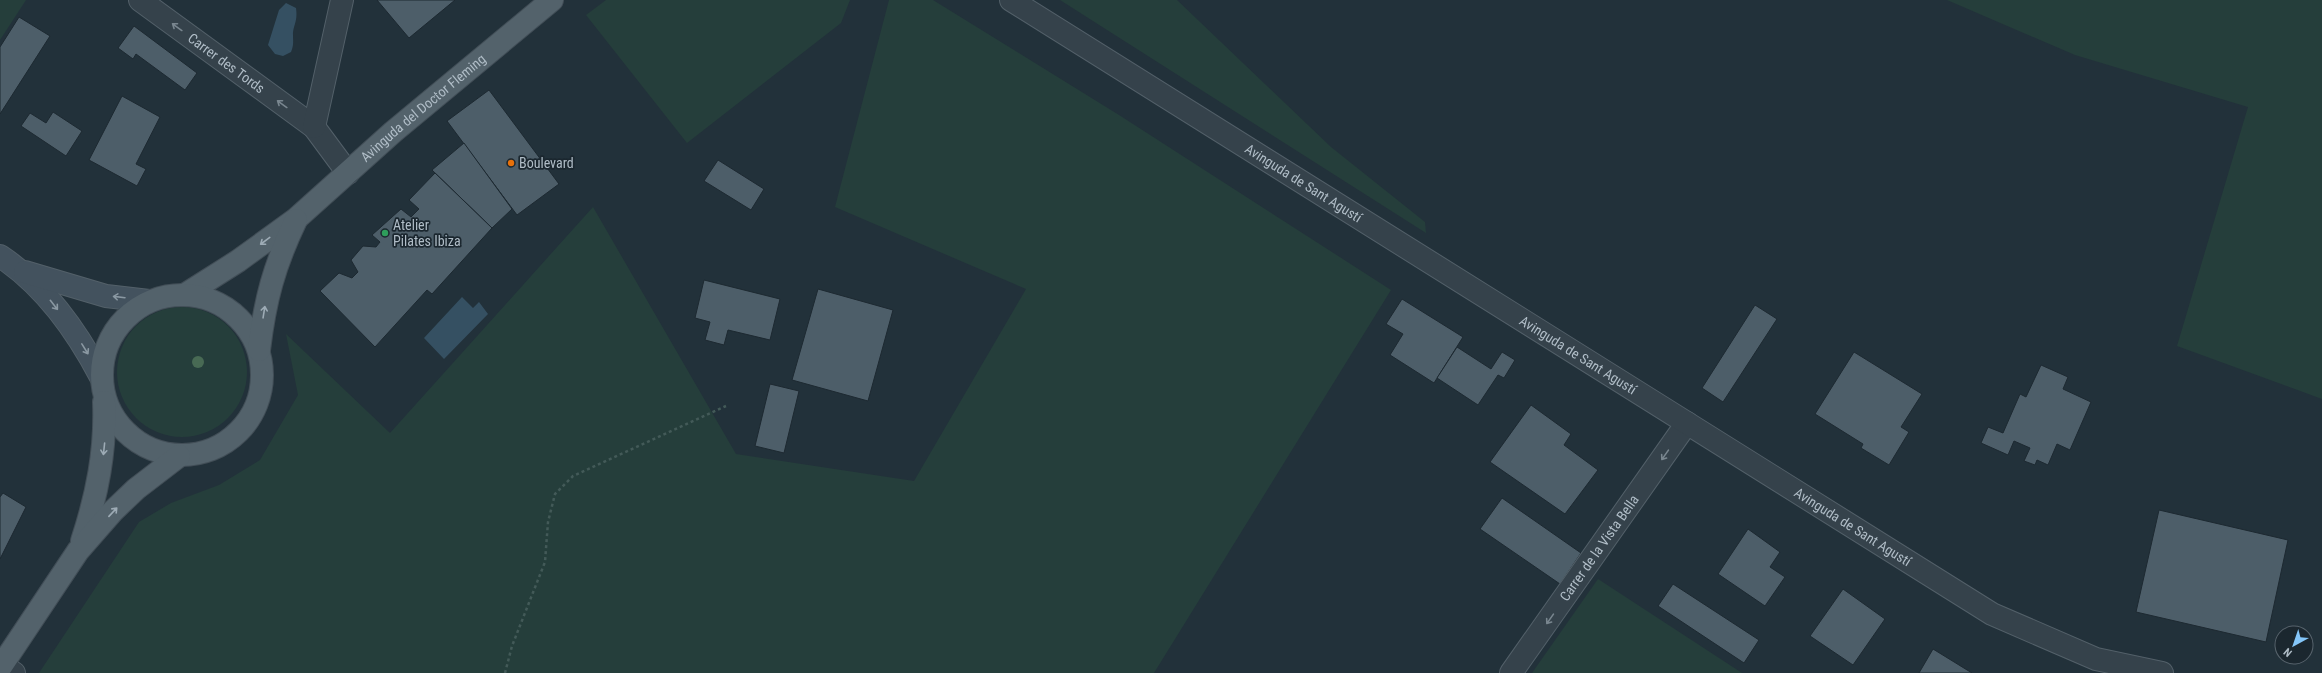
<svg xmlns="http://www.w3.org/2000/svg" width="2322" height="673" viewBox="0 0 2322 673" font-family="'Roboto Condensed',sans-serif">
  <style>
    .green { fill: #253e3b }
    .water { fill: #355062 }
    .building { fill: #4d5e69; stroke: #1d2931 }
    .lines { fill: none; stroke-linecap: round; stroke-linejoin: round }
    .minor-casing { stroke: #536069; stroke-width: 24 }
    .tertiary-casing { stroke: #536069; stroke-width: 24 }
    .secondary-casing { stroke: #536069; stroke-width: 24 }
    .primary-casing { stroke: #424e57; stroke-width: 24 }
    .path { stroke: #435a58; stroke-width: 2.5; stroke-dasharray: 3 3; stroke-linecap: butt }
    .minor { stroke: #35424b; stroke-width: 22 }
    .tertiary { stroke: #35424b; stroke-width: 22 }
    .secondary { stroke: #43525e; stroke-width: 22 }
    .primary { stroke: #53626b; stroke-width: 22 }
    .tree { fill: #486a54 }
    .oneway { stroke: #79868f }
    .oneway2 { stroke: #9dabb5 }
    .oneway3 { stroke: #8a98a2 }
    .food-dot { fill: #e8710a; stroke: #1b272f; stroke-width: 1.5 }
    .leisure-dot { fill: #2e9e5b; stroke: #1b272f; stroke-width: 1.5 }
    .labels { text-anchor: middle; stroke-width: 3.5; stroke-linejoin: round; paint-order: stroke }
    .street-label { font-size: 14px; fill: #b0bdc7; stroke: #1b272f }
    .poi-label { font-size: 14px; fill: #b0bdc7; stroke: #1b272f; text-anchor: start }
  </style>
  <rect width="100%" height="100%" fill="#22313a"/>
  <g class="green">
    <path d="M0,0H26L0,40Z"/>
    <path d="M606,0H850L841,23L687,143L586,15Z"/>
    <path d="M889,0H933L1119,115L1391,290L1154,673H39L139,522L171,503L219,485L260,460L298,395L286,334L390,433L593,207L736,454L914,481L1026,289L835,207Z"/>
    <path d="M1060,0H1177L1331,147L1425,222L1426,233Z"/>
    <path d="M1947,0H2322V399L2177,346L2248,107L2075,55Z"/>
    <circle cx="182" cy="372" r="65"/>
    <path d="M1598,579L1742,673H1532Z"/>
  </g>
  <g class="water">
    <path d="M286,3L296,8C298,22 293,25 293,35C293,41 294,45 291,52L283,56L275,54L268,45L279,10Z"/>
    <path d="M462,297L473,308L479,302L488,314L444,359L424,338Z"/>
  </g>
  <g class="building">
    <path d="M377,0H455L409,38Z"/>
    <path d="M19,17L50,36L0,114V47Z"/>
    <path d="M134,26L197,73L185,90L136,54L133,59L118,48Z"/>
    <path d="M489,90L559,184L517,215L447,121Z"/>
    <path d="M122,96L160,117L136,164L146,169L137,186L89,160Z"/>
    <path d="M53,112L82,131L66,156L21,126L30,113L46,123Z"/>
    <path d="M464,143L512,209L492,228L432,170Z"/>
    <path d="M718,160L764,189L751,210L704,181Z"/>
    <path d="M435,173L492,228L432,294L427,290L375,347L320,291L339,273L352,278L358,272L351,260L363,246L376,247L380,242L372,235L401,209L411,217L419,209L409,200Z"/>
    <path d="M704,280L780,299L770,340L728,330L724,345L705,340L710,322L695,318Z"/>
    <path d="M818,289L893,310L868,401L792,380Z"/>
    <path d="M1402,299L1463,337L1434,383L1390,355L1403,334L1386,324Z"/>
    <path d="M1755,305L1777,319L1723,402L1702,388Z"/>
    <path d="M1457,347L1491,369L1502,352L1515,360L1504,378L1498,375L1478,405L1437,378Z"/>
    <path d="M1854,352L1922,394L1901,427L1909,432L1889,465L1861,448L1863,444L1815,414Z"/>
    <path d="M2041,365L2068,377L2063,389L2091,402L2070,450L2057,444L2048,465L2037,460L2035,465L2024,461L2030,448L2014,441L2008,455L1981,443L1988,427L2003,433L2020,394L2026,397Z"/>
    <path d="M770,384L799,391L784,453L755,446Z"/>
    <path d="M1531,405L1571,434L1564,445L1598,470L1565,514L1490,462Z"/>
    <path d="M3,493L26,507L0,559V497Z"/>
    <path d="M1502,498L1581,553L1560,584L1480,529Z"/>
    <path d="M2159,510L2288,540L2266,642L2136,612Z"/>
    <path d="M1748,529L1780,552L1770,567L1785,577L1765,606L1718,574Z"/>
    <path d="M1673,584L1759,640L1744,663L1658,606Z"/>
    <path d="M1843,589L1885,619L1853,665L1810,636Z"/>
    <path d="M1933,649L1972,673H1919Z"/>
  </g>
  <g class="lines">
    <g class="minor-casing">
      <g id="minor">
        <path id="s1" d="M140,0L314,127L348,173"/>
        <path d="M314,127L342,0"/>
        <path d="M0,664L14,673"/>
        <path id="s2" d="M1511,673L1687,423"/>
      </g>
    </g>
    <g class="tertiary-casing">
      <g id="tertiary">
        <path id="s3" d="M1011,0L1992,614L2096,659L2162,673"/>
      </g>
    </g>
    <g class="secondary-casing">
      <g id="secondary">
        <path d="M0,256C45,286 76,330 101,377"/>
        <path d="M25,272L106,296L149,301"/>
      </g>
    </g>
    <g class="primary-casing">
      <g id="primary">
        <path id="s4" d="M186,294L238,261L296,219L393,132L552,0"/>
        <circle cx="182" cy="375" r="80"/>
        <path d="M259,350C265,300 274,266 296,220"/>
        <path d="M82,541C97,495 106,451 104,402"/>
        <path d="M0,668L78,551L113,511L136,489L179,456"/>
      </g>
    </g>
    <path class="path" d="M505,673L512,646L545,562L548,522L555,494L573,476L726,406"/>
    <use href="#minor" class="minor"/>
    <use href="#tertiary" class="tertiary"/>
    <use href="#secondary" class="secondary"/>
    <use href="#primary" class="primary"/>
  </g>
  <circle class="tree" cx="198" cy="362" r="6"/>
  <defs><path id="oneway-shaft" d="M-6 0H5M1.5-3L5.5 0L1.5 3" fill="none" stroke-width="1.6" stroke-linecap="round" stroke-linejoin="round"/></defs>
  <g class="oneway">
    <use href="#oneway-shaft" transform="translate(177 27) rotate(-144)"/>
    <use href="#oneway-shaft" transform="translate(282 104) rotate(-144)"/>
    <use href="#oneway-shaft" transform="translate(1665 455) rotate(125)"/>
    <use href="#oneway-shaft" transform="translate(1550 619) rotate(125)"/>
  </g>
  <g class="oneway2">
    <use href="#oneway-shaft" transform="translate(265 241) rotate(143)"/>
    <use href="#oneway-shaft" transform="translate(264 312) rotate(-81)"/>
    <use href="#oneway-shaft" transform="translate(104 449) rotate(96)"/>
    <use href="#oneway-shaft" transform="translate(113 512) rotate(-47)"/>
  </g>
  <g class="oneway3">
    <use href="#oneway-shaft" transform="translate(119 297) rotate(-173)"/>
    <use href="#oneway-shaft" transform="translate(54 305) rotate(52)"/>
    <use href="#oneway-shaft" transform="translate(85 349) rotate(58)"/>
  </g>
  <circle class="food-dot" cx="511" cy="163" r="4"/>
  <circle class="leisure-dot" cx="385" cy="233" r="4"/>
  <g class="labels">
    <g class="street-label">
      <text dy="5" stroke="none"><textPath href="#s1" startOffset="107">Carrer des Tords</textPath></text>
      <text dy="5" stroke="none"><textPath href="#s4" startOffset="302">Avinguda del Doctor Fleming</textPath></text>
      <text dy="5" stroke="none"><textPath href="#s3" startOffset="345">Avinguda de Sant Agustí</textPath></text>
      <text dy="5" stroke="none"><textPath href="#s3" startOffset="669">Avinguda de Sant Agustí</textPath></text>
      <text dy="5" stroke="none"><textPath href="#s3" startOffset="993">Avinguda de Sant Agustí</textPath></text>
      <text dy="5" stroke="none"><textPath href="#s2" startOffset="153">Carrer de la Vista Bella</textPath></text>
    </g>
    <g class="poi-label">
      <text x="519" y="168">Boulevard</text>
      <text x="393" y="230">Atelier<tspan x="393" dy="16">Pilates Ibiza</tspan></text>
    </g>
  </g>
  <g transform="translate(2294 645) rotate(220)"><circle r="19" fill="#1b272f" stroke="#57636c"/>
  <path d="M0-3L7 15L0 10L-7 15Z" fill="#84c6f9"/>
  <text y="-6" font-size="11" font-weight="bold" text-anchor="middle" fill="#b0bdc7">N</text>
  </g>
</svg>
